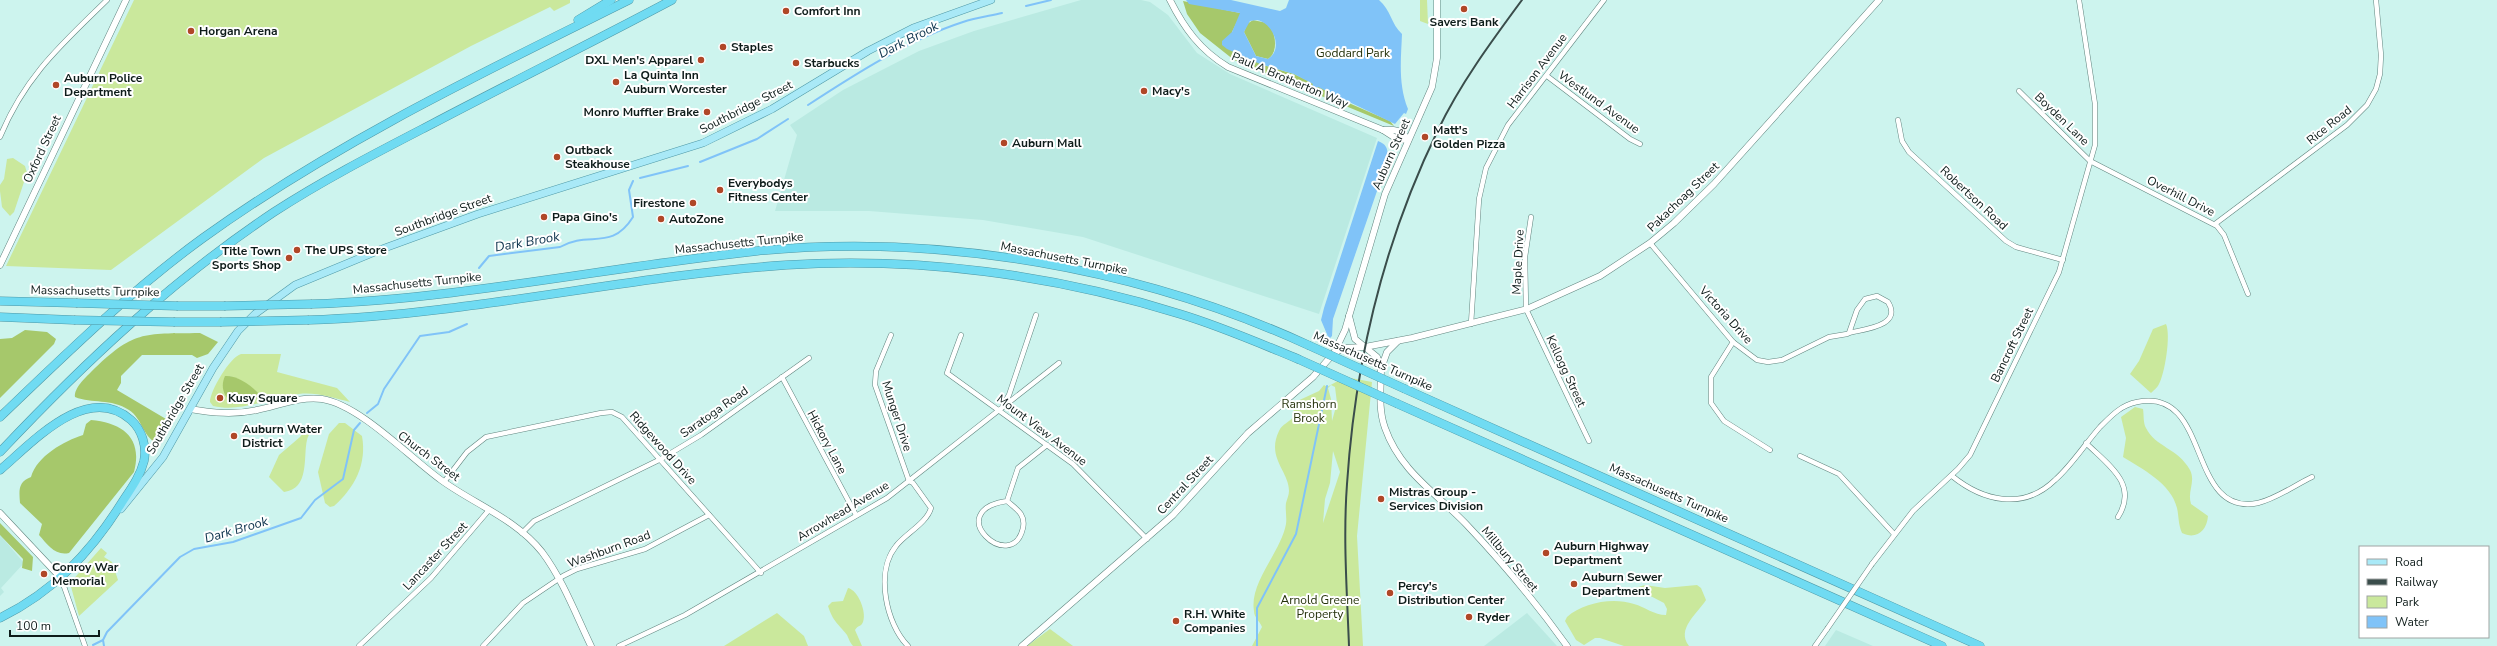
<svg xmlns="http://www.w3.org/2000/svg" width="2497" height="646" viewBox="0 0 2497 646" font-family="'Nunito Sans',sans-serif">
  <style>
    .built { fill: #baeae2 }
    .green { fill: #cae89c; fill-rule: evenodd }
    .forest { fill: #a6c86b }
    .water { fill: #80c3f8; fill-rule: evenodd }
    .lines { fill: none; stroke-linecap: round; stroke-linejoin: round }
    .stream { stroke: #80c3f8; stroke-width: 2 }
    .street-casing { stroke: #61857f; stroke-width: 5.5 }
    .secondary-casing { stroke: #61857f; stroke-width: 7 }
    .primary-casing { stroke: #4e98a6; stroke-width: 8 }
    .highway-casing { stroke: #4e98a6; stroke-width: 9 }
    .street { stroke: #fff; stroke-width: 4.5 }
    .secondary { stroke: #fff; stroke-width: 6 }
    .primary { stroke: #a9e9f7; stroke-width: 7 }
    .highway { stroke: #70dbf2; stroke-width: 8 }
    .rail { stroke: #3a4d4b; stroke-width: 2 }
    .street-bridge-casing { stroke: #61857f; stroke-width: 5.5; stroke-linecap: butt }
    .highway-bridge-casing { stroke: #4e98a6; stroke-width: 9; stroke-linecap: butt }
    .street-bridge { stroke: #fff; stroke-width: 4.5 }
    .highway-bridge { stroke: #70dbf2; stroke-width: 8 }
    .poi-dot { fill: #b04727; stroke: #fff; stroke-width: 1.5 }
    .labels { text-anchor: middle; stroke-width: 4; stroke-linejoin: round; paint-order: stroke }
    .poi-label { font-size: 12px; font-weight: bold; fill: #0e1c1a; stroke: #fff; text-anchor: start }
    .park-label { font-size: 12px; fill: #25320b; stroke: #fff }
    .street-label { font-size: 12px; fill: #0e1c1a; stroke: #fff }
    .water-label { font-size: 13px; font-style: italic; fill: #0b314b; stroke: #fff }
  </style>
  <rect width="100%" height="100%" fill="#cdf4ee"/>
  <g class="built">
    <path d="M1081,0H1141L1150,2L1168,15L1197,53L1230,74L1377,138L1319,314L1083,237L983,220L869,211H775L797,135L790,125L843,90L919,51L974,31Z"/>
    <path d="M0,535L24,563L1,588L4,592L0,596Z"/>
    <path d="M1527,613L1557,646H1484Z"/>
    <path d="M1836,630L1873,646H1825Z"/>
  </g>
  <g class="green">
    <path d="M134,0H570V3L554,11L550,7L471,46L264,158L111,270L6,266Z"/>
    <path d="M1420,0H1427L1428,24L1420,21Z"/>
    <path d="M13,158L25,166L27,173L14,212L10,216L2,207L0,191V185L4,179L7,159Z"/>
    <path d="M2166,324C2171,335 2165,373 2159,384C2158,387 2154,390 2151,393L2130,374L2139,361L2153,329Z"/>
    <path d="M241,354H281L277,372L337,388L350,402C333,398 317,392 299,394C270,397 243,413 213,406L210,402C210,391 230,357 241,354ZM230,376L256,391L258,398L242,403Z"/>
    <path d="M1345,377L1372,382L1357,536L1363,646H1252L1262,627C1260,621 1254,618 1254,611C1249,583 1281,552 1286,524C1287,517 1285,510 1286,503C1287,499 1289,495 1289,491C1289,471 1266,458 1279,431C1282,424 1290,422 1294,416L1293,403L1319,391L1324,385L1327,387ZM1331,385L1335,387L1337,403L1332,421L1331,399L1328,388ZM1333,451L1340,472L1323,523L1325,499L1330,483Z"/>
    <path d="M2135,407L2143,409C2144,415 2143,423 2146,428C2155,447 2178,448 2190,470C2196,482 2187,491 2191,504L2208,516C2207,531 2196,540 2182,533C2178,524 2179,517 2177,508C2171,483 2142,469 2123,457L2126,438L2121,417Z"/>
    <path d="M339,423H345L362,436C367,464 355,487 334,506L330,507L325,503L318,472L329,434Z"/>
    <path d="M310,424L314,426C312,431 308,435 307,440C303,457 310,489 284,492L269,477L279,455L300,437Z"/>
    <path d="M101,548L107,553L104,557L112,562L118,580L79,616L70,583Z"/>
    <path d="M1645,585L1665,588L1697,585L1701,588L1706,600C1697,614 1676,629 1689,646H1624L1600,638H1595L1584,645L1576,640L1565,621L1567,617C1583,603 1612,597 1634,604C1645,607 1654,615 1666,615L1667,609L1664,603L1635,588Z"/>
    <path d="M848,588C858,590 867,612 863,622C861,627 858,625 855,630L862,646H853C850,643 849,639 847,635C838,623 833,622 828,606L832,602L843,601Z"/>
    <path d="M777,613L804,636L808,646H724Z"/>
    <path d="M1050,629L1073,646H1027Z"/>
  </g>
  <g class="forest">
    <path d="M1183,1L1240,13V16L1232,32L1260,64L1294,74L1330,91L1335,97L1390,121L1394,126L1234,60L1200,33L1187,14Z"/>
    <path d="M1253,20L1267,23C1276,31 1279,52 1268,59L1256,56L1244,32L1247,24Z"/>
    <path d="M25,330L47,332L56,339L54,344L0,398V339L12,338Z"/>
    <path d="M200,333L218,342L208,354L197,358L192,355H142L121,376V383L117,390L166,419L167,433L159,444C143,439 143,419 129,410C111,398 92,404 75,397C74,388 85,378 91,372C134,330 142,334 200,333Z"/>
    <path d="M225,376C236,375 251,385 258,393V398L242,403H231C224,395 220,387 225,376Z"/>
    <path d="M91,420C123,423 143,438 134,472L69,553C55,556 48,545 39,535L42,524L20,503C19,490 18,482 31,477C37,456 64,441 83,435L86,424Z"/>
    <path d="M0,523L33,557L32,571L22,568L23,559L0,535Z"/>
  </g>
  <g class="water">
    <path d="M1186,0H1231L1280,11L1286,8L1289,0H1379C1391,10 1391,24 1402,34C1401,60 1398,84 1408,109L1406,114L1404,113L1395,124L1318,87L1314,91L1311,88L1313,84L1294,74L1260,64L1227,49L1222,45V41L1232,32L1240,13L1189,4ZM1257,20C1273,23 1284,49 1268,59L1256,56L1244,32L1250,21Z"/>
    <path d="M1378,141C1389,145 1388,152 1387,162L1333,319L1332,336L1329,339L1321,320L1324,308Z"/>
  </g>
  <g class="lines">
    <g class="stream">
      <path d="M1026,6L1051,0"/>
      <path d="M808,105C854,75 910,39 963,22C975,18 989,16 1002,13"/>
      <path d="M700,162L757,139L788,119"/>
      <path d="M640,178L688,166"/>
      <path d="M479,268L489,256L560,247C589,230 611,252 633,217L629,190L633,181"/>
      <path d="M367,413L378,404L384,389L420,336L449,332L467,324"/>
      <path d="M93,645L103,640"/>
      <path d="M104,646L103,640L107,632L180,557L194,549L233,542L301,518L315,500L343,479L354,430L360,423"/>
      <path d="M1257,646V608L1296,534L1327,386"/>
    </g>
    <g class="street-casing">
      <g id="street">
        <path d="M1547,76L1630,139L1640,144"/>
        <path d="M2019,91L2090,161L2217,226L2224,235L2248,294"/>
        <path d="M1898,120L1902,141L1909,152L2006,241L2016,247L2063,260"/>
        <path d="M0,137C25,76 62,44 107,0"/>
        <path d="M1531,217L1525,257L1526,309L1589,441"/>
        <path d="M2215,224L2347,125L2367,105L2376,89L2380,74L2381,55L2376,0"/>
        <path d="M1650,243L1733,342L1757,360L1768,362L1782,360L1829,337L1847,334L1849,333C1864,329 1903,326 1888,302L1877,296L1865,299L1857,310L1849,333"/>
        <path d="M1471,324L1479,199L1486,168L1508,125L1604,0"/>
        <path d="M891,335L876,371L875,385L909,481L913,483L931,508C927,523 905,534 896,546C875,572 886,624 908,646"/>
        <path d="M961,335L947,373L1073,464L1147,539"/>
        <path d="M1733,342L1711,377V403L1724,421L1770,450"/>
        <path d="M782,377L856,515"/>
        <path d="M1003,405L1009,395L1036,315"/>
        <path d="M2086,443C2108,465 2139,484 2118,517"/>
        <path d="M1800,456L1839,474L1894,534"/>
        <path d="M1952,476C1983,501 2023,511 2055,480C2072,465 2085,444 2100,427C2111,416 2121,405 2137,402C2212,386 2186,518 2258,503C2276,499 2295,485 2312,477"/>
        <path d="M444,482L467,452L486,437L601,413L612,412L622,417L761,573"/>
        <path d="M1007,501C1016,509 1026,514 1023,528C1012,576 940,511 1007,501L1018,468L1047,445"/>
        <path d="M522,533L534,521L661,459L701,435L809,358"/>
        <path d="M1872,564L1913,511L1958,469L1970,455L2059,272L2095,145V104L2079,0"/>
        <path d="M61,578L85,646"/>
        <path d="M359,646L431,578L489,510"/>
        <path d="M483,646L523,603L563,576L577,569L645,549L709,515"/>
        <path d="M619,646L685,615L887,498L1059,363"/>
        <path d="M1815,646L1827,629"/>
      </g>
    </g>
    <g class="secondary-casing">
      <g id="secondary">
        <path d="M1170,0C1184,28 1200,50 1228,67L1383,130L1397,139L1408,140"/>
        <path d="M1383,130C1394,129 1402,130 1408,140"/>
        <path d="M0,265L126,0"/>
        <path d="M1349,316L1355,339L1377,357L1381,368C1381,388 1378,409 1385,428C1400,471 1436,493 1466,524C1502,562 1537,604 1567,646"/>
        <path d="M1334,353L1345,330L1385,194L1432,87L1437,58V0"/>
        <path d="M1382,366L1387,352L1398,341"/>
        <path d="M190,409C213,413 234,415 257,410C278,406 299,396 322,399C360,405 409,457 441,480C474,504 516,519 542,552C563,580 576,615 591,646"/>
        <path d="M0,513L61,578"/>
        <path d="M1022,646L1173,515L1248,433L1313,377L1333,354L1343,348L1365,347L1412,338L1527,309L1600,276L1650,243L1674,223L1714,184L1879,0"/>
      </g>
    </g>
    <g class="primary-casing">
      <path id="primary" d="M121,509L163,457L213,368L238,331L255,314L295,285L382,249L478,214L703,143L772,109L868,51L913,28L991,0"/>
    </g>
    <g class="highway-casing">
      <g id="highway">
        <path d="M578,20L611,0"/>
        <path d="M0,301L76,303"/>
        <path d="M312,304C461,299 608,267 757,251C941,233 1140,268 1308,345"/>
        <path d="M178,306H224"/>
        <path d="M0,317L74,320"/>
        <path d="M309,320C469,315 626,276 786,265C918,257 1053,274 1180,314C1220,326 1259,343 1298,359"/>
        <path d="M175,322H220"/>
        <path d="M1405,389L1980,646"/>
        <path d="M1398,404L1942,646"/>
        <path d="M0,417C65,355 130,291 203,238C335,143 484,72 629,0"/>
        <path d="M0,452C84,363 172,280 274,212C325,179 378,152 432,124C512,82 593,42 672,0"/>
        <path d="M0,470C32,443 87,381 131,420C142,430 147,446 144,461C140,477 130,490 121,504C90,553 53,592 0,618"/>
      </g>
    </g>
    <use href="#street" class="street"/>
    <use href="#secondary" class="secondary"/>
    <use href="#primary" class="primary"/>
    <use href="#highway" class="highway"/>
    <path class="rail" d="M1349,646C1347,592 1343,538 1347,484C1355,362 1384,241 1438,130C1460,84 1491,42 1522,0"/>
    <g class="street-bridge-casing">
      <path id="street-bridge" d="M1827,629L1872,564"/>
    </g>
    <g class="highway-bridge-casing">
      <g id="highway-bridge">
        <path d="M76,303L178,306"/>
        <path d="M224,306L312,304"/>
        <path d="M74,320L175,322"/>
        <path d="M220,322L309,320"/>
        <path d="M1308,345L1405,389"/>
        <path d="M1298,359L1398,404"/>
      </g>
    </g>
    <use href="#street-bridge" class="street-bridge"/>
    <use href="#highway-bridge" class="highway-bridge"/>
  </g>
  <g class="poi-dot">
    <circle cx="1464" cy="9" r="4"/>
    <circle cx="786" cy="11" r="4"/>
    <circle cx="191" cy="31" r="4"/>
    <circle cx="723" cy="47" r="4"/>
    <circle cx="701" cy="60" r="4"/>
    <circle cx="796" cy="63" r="4"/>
    <circle cx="616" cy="82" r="4"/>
    <circle cx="56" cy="85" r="4"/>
    <circle cx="1144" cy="91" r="4"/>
    <circle cx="707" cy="112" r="4"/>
    <circle cx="1425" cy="137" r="4"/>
    <circle cx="1004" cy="143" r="4"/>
    <circle cx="557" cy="157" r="4"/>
    <circle cx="720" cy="190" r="4"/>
    <circle cx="693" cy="203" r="4"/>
    <circle cx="544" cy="217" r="4"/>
    <circle cx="661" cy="219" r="4"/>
    <circle cx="297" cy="250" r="4"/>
    <circle cx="289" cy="258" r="4"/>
    <circle cx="220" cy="398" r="4"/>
    <circle cx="234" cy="436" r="4"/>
    <circle cx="1381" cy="499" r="4"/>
    <circle cx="1546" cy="553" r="4"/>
    <circle cx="44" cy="574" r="4"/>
    <circle cx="1574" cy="584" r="4"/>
    <circle cx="1390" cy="593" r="4"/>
    <circle cx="1469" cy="617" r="4"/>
    <circle cx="1176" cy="621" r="4"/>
  </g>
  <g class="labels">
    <g class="poi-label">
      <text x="794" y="15">Comfort Inn</text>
      <text x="1464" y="26" text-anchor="middle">Savers Bank</text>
      <text x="199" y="35">Horgan Arena</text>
      <text x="731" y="51">Staples</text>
      <text x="693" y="64" text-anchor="end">DXL Men's Apparel</text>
      <text x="804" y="67">Starbucks</text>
      <text x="624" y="79">La Quinta Inn<tspan x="624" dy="14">Auburn Worcester</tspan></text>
      <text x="64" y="82">Auburn Police<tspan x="64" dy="14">Department</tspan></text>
      <text x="1152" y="95">Macy's</text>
      <text x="699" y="116" text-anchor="end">Monro Muffler Brake</text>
      <text x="1433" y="134">Matt's<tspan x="1433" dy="14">Golden Pizza</tspan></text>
      <text x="1012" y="147">Auburn Mall</text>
      <text x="565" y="154">Outback<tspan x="565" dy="14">Steakhouse</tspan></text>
      <text x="728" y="187">Everybodys<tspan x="728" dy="14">Fitness Center</tspan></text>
      <text x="685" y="207" text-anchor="end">Firestone</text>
      <text x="552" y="221">Papa Gino's</text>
      <text x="669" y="223">AutoZone</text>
      <text x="305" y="254">The UPS Store</text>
      <text x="281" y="255" text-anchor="end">Title Town<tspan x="281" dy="14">Sports Shop</tspan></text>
      <text x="228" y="402">Kusy Square</text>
      <text x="242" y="433">Auburn Water<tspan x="242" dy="14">District</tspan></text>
      <text x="1389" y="496">Mistras Group -<tspan x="1389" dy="14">Services Division</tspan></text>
      <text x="1554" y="550">Auburn Highway<tspan x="1554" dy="14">Department</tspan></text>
      <text x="52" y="571">Conroy War<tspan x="52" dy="14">Memorial</tspan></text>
      <text x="1582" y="581">Auburn Sewer<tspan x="1582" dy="14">Department</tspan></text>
      <text x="1398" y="590">Percy's<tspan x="1398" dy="14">Distribution Center</tspan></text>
      <text x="1184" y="618">R.H. White<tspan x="1184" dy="14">Companies</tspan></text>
      <text x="1477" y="621">Ryder</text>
    </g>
    <g class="park-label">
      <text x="1353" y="57">Goddard Park</text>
      <text x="1309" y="408">Ramshorn<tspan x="1309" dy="14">Brook</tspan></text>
      <text x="1320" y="604">Arnold Greene<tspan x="1320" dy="14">Property</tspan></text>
    </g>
    <g class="street-label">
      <text transform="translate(1537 71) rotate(-53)" y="4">Harrison Avenue</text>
      <text transform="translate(1290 80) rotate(23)" y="4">Paul A Brotherton Way</text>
      <text transform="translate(1599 102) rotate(36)" y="4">Westlund Avenue</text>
      <text transform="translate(746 107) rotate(-27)" y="4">Southbridge Street</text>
      <text transform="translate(2062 119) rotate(44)" y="4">Boyden Lane</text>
      <text transform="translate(2329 125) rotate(-39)" y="4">Rice Road</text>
      <text transform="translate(42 149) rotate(-65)" y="4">Oxford Street</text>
      <text transform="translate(1391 154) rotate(-66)" y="4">Auburn Street</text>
      <text transform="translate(2181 196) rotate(27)" y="4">Overhill Drive</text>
      <text transform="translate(1683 197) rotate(-44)" y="4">Pakachoag Street</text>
      <text transform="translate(1974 198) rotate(43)" y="4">Robertson Road</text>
      <text transform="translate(443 215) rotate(-20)" y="4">Southbridge Street</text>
      <text transform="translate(739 243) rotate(-6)" y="4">Massachusetts Turnpike</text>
      <text transform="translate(1064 258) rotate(11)" y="4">Massachusetts Turnpike</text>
      <text transform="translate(1518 262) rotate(-87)" y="4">Maple Drive</text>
      <text transform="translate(417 283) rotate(-6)" y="4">Massachusetts Turnpike</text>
      <text transform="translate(95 291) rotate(1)" y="4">Massachusetts Turnpike</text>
      <text transform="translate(1726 315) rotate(48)" y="4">Victoria Drive</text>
      <text transform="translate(2012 345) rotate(-64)" y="4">Bancroft Street</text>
      <text transform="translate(1373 361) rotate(24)" y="4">Massachusetts Turnpike</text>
      <text transform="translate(1566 371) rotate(65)" y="4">Kellogg Street</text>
      <text transform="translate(175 409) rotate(-60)" y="4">Southbridge Street</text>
      <text transform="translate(714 412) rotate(-35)" y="4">Saratoga Road</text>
      <text transform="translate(897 416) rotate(72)" y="4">Munger Drive</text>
      <text transform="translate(1042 430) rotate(37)" y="4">Mount View Avenue</text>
      <text transform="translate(827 442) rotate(62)" y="4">Hickory Lane</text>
      <text transform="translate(663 448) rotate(48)" y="4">Ridgewood Drive</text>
      <text transform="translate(429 456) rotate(37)" y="4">Church Street</text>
      <text transform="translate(1185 485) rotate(-47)" y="4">Central Street</text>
      <text transform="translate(1669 493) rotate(24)" y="4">Massachusetts Turnpike</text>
      <text transform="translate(843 511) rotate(-31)" y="4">Arrowhead Avenue</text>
      <text transform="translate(609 549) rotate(-20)" y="4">Washburn Road</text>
      <text transform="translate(435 556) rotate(-47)" y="4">Lancaster Street</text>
      <text transform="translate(1510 559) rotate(50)" y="4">Millbury Street</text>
    </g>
    <g class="water-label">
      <text transform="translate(908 39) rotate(-27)" y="5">Dark Brook</text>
      <text transform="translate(527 241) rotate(-10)" y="5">Dark Brook</text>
      <text transform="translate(236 529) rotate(-16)" y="5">Dark Brook</text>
    </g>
  </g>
  <rect x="2359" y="546" width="130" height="92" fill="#ffffff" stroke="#9fa4a3"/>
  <rect x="2367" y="559" width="20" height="6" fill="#a9e9f7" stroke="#9fa4a3"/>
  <text x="2395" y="566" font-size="12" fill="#0e1c1a">Road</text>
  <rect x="2367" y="579" width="20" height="6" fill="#3a4d4b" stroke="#9fa4a3"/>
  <text x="2395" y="586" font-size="12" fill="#0e1c1a">Railway</text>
  <rect x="2367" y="596" width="20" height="12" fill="#cae89c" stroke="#9fa4a3"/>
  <text x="2395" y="606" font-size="12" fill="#0e1c1a">Park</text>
  <rect x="2367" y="616" width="20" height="12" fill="#80c3f8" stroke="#9fa4a3"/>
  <text x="2395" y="626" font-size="12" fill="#0e1c1a">Water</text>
  <path d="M10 630v6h89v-6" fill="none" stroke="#0e1c1a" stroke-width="2"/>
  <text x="16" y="630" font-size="12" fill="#0e1c1a" stroke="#ffffff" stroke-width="3" paint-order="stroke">100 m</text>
</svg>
